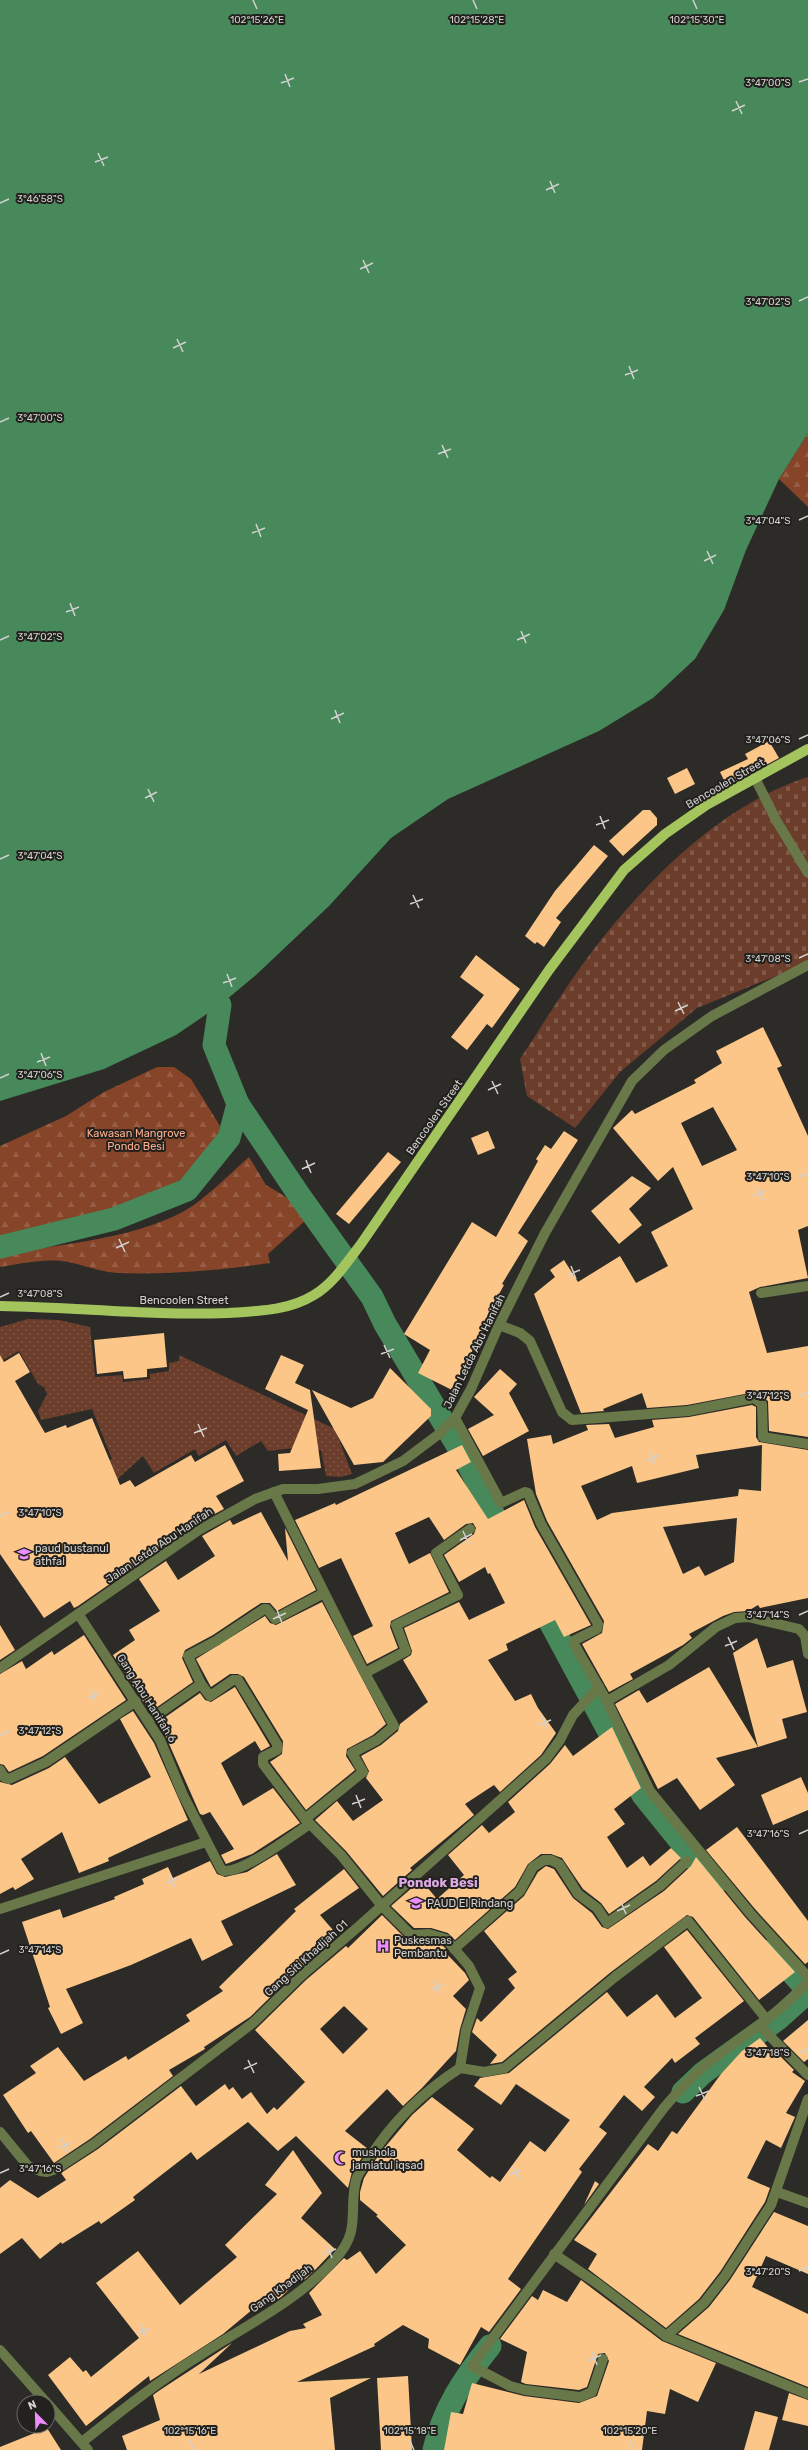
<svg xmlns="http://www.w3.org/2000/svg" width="808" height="2450" viewBox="0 0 808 2450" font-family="Rubik,sans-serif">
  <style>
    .grass { fill: url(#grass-dots) }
    .forest { fill: url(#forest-firs) }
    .cemetery { fill: url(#cemetery-stones) }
    .water { fill: #47895a }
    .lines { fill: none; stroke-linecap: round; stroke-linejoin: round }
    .canal { stroke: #47895a; stroke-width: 23 }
    .building { fill: #fbc688; fill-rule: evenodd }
    .minor { stroke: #687849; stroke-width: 10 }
    .major { stroke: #a4c55e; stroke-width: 10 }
    .ticks { fill: none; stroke: #d2d1cf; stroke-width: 1.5 }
    .labels { text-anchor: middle; stroke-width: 4; stroke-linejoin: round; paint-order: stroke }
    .street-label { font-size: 11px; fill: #d2d1cf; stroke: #22211d }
    .park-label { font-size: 11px; fill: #fcad8d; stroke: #22211d }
    .poi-label { font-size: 11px; fill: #d2d1cf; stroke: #22211d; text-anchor: start }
    .quarter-label { font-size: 13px; font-weight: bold; fill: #ddaae6; stroke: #22211d }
    .ticks-label { font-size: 10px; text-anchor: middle; fill: #d2d1cf; stroke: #22211d; stroke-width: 4; stroke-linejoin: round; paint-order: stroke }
  </style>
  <defs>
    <pattern id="grass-dots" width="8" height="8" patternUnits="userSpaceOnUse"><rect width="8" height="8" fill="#6b3d2a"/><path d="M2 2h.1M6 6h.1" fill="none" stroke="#7f5848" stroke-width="1.8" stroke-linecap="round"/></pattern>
    <pattern id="forest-firs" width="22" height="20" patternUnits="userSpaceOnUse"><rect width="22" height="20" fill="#864428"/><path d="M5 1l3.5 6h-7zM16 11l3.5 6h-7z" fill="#965e46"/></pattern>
    <pattern id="cemetery-stones" width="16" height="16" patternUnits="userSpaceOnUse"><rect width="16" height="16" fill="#6b3d2a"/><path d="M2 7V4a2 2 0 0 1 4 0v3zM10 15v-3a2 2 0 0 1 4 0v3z" fill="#7f5848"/></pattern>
  </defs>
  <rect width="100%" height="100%" fill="#2c2b27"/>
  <path class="grass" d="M28,1319L59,1320L90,1327L95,1377L122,1375L123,1382L150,1379V1374L169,1371V1363L179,1361V1355L335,1429L352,1474L341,1477L326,1476L321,1450L304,1452L302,1447L268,1451L261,1441L236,1456L226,1440L199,1456L195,1449L154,1473L143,1456L112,1484L87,1469L112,1459L92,1409L41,1420L38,1411L47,1394L44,1387L38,1384L19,1351L1,1361L0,1360V1327Z"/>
  <g class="forest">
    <path d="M808,433V507L779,479Z"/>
    <path d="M157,1067H174L191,1079L220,1126C215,1199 56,1224 0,1239V1146L66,1116L104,1092Z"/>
    <path d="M249,1157L266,1185L286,1197L306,1220L268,1254L270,1263C220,1270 168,1275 118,1273C98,1272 80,1263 61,1261C41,1259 19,1264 0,1267V1254C58,1245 145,1238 194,1205C213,1191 231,1173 249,1157Z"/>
  </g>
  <path class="cemetery" d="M808,777V963L697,1008L620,1072L575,1128L527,1096L520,1059C544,1023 567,984 594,949C649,878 721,805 808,777Z"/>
  <path class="water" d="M0,0H808V433L779,479L746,550L724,610L695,659L653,698L599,731L448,799L391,838L329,906L256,975L220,1005L176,1035L104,1069L0,1101Z"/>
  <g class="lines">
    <g class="canal">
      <path d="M220,1005L214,1045L238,1104L299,1195L372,1297L385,1324L466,1460L508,1543"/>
      <path d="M0,1247L114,1219L187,1190L229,1138L238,1104"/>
      <path d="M535,1594L643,1795L715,1884"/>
      <path d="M772,1950L808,1991"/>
      <path d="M683,2092L703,2073L778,2019L808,1992"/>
      <path d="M434,2450C443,2410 464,2378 490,2346"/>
    </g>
  </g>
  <g class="building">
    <path d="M769,741L779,758L727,786L720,772L748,759L745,754Z"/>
    <path d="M687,768L695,784L675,794L667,778Z"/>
    <path d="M643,810H650L657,818V825L623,856L609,841Z"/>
    <path d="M594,845L608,856L556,918L561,922L544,947L537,942L535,944L525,936L555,891Z"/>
    <path d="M476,955L520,989L492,1028L487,1024L467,1050L451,1037L484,995L460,977Z"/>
    <path d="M763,1027L782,1066L777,1068L808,1136V1226L798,1230L808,1278L760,1287L749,1292L767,1353L808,1346V1437L769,1431L768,1401L755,1392L687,1405L647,1408L642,1393L603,1409L604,1411L581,1413L534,1294L555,1277L550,1270L564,1260L578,1282L620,1256L636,1283L668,1266L651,1232L693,1209L673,1167L658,1181L613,1128L632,1110L635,1114L696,1083L694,1080L722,1063L716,1051ZM713,1107L737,1150L702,1166L681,1123Z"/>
    <path d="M488,1131L495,1148L478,1155L471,1138Z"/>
    <path d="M564,1131L578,1140L518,1233L528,1241L502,1284L504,1285L492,1307L496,1305L452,1390L418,1373L430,1350L404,1334L472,1222L496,1237L538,1161L536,1159L545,1145L551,1149Z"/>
    <path d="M388,1152L401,1162L349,1224L336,1214Z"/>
    <path d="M632,1176L651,1188L629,1209L642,1225L619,1244L591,1211Z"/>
    <path d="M164,1333L167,1367L147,1369V1377L124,1379L123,1371L97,1374L94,1340Z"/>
    <path d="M19,1353L30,1372L15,1381L45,1433L66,1425L67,1428L92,1418L120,1485L130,1480L135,1487L191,1455L195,1462L225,1445L244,1481L216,1496L224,1509L194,1525L193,1523L164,1540L166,1545L78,1606L74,1608L70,1601L44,1618L0,1554V1355L4,1362Z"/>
    <path d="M281,1355L304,1365L295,1383L310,1390L321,1468L279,1471L278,1454L290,1453L308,1410L265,1389Z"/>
    <path d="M390,1368L431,1409V1416L383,1462L354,1465L312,1390L351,1408L373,1398Z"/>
    <path d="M500,1369L517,1384L509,1393L529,1431L483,1456L468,1429L494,1415L474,1397Z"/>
    <path d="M752,1405L756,1407V1437L759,1442L808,1450V1598L760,1608L758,1605L748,1611L734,1612L723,1616L689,1634L692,1638L683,1645L630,1674L633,1679L609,1692L582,1644L602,1633L604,1621L547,1521L536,1494L527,1439L551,1435L553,1444L588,1430L586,1425L609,1424L615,1438L654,1427L652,1420L689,1417ZM762,1445L761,1491L739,1489L738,1496L612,1513L597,1520L581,1486L632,1466L637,1483L699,1468L696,1455ZM737,1518L734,1562L705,1576L699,1566L683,1574L663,1527Z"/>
    <path d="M462,1445L471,1462L456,1470L488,1519L524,1500L535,1527L591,1625L564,1637L555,1620L506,1644L508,1650L488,1660L515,1701L531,1694L538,1708L556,1733L541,1755L500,1792L494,1785L465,1804L474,1815L410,1868L412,1870L383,1896L346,1851L315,1820L337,1801L353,1821L383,1800L366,1778L369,1771L361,1756L381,1745L398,1731L400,1724L428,1702L403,1660L411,1655L412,1651L404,1628L459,1602L469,1620L505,1603L490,1573L488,1574L485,1567L459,1582L444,1555L474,1534L476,1528L473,1523L466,1524L444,1540L429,1517L395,1533L409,1564L430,1553L449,1592L391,1621L390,1627L398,1648L367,1664L353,1636L373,1626L341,1558L319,1568L295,1520L335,1503L336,1505Z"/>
    <path d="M261,1512L288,1561L285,1528L316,1590L277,1611L270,1603H261L213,1635L185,1650L182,1658L193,1682L150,1712L113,1655L135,1640L129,1630L160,1611L139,1579L166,1561L178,1580L215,1556L202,1536L230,1520L233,1525Z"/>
    <path d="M322,1602L386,1724L373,1735L347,1749L346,1756L355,1770L306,1810L270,1762L282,1754L283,1741L244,1677L238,1674H230L211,1687L196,1659L265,1616L270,1623L276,1625Z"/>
    <path d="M0,1625L15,1650L0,1660Z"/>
    <path d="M84,1635L126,1700L43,1756L9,1772L4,1765L0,1764V1674L22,1661L26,1669L52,1651L54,1655Z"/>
    <path d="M757,1638L767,1668L793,1660L807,1712L782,1719L787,1738L758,1747L733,1653Z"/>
    <path d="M709,1667L758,1747L716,1758L735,1785L700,1810L677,1778L658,1789L615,1704L639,1690L647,1703Z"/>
    <path d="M235,1687L270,1746L261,1751L255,1741L221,1763L243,1806L273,1788L300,1823L252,1854L226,1864L221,1855L234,1849L210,1812L203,1815L200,1814L166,1737L157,1723L200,1693L205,1700L211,1702Z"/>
    <path d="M133,1711L154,1743L188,1820L108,1858L109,1861L79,1873L62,1832L21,1859L34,1879L15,1890L13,1887L0,1894V1782L12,1785L49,1768L65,1757L99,1804L151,1777L120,1719Z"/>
    <path d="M612,1727L641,1788L614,1809L625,1824L607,1837L627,1868L643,1856L650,1866L671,1848L681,1858L656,1881L609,1914L601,1903L583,1889L562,1858L551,1854H541L528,1864L515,1887L455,1940L448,1933L431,1928H414L391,1906L421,1880L437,1899L464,1875L448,1855L482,1825L489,1833L515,1812L508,1802L550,1764L565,1745L573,1756Z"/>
    <path d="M801,1777L808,1793V1810L773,1825L761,1795Z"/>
    <path d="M737,1827L808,1921V1962L805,1964L755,1909L706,1850Z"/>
    <path d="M277,1854L296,1885L221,1921L233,1945L202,1961L191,1938L131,1965L66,1989L83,2023L61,2034L48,2008L50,2007L22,1922L60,1909L63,1918L115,1899L114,1897L144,1884L142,1879L168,1867L173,1878L210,1861L217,1874L225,1877L247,1872Z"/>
    <path d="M696,1857L745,1917L795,1972L759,2000L693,1917L687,1915L611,1972L502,2062L490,2064L497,2055L472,2032L477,2018L481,2022L515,1988L508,1979L517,1972L484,1931L524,1896L538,1872L546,1866L554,1869L573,1898L592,1913L602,1927L608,1929L664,1891L691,1866Z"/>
    <path d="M344,1869L359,1888L320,1915L338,1936L298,1970L250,2017L204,2047L205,2049L169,2070L173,2076L90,2139L54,2163L31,2131L28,2133L3,2095L36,2073L30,2066L58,2047L84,2081L126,2056L128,2060L190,2021L186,2015L223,1991L219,1987L296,1911L294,1909Z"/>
    <path d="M382,1915L408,1941H428L442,1945L446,1949L444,1951L465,1973L469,1980L453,1996L466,2009L460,2029L456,2051L422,2088L403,2106L387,2089L345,2131L368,2149L352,2172L348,2188L296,2136L278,2151L248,2122L197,2160L191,2152L133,2197L135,2200L101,2224L99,2221L62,2244L61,2242L40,2259L22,2238L0,2254V2188L10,2180L38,2198L66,2180L61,2173L98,2149L181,2086L196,2106L225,2084L229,2090L233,2087L242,2099L251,2092L267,2114L274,2107L277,2110L305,2082L255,2030L306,1980L346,1946L348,1948ZM344,2006L368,2029L343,2054L320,2029Z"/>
    <path d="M687,1930L744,2001L695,2038L700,2044L675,2063L672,2058L644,2087L655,2097L642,2111L624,2095L599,2127L607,2133L579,2169L582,2172L508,2279L521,2289L489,2332L481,2327L460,2365L428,2348L429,2339L403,2325L374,2344L375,2346L297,2382L371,2378L330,2398L335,2450H127L122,2436L160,2420L153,2395L160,2390L232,2343L199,2374L290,2331L306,2328L303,2324L322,2315L309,2293L344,2258L347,2260L360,2251L376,2274L406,2245L376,2216L378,2215L360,2200V2192L364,2178L380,2153L412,2115L432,2097L474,2129L457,2150L490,2178L492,2176L500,2182L530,2141L545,2152L570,2120L516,2084L501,2105L474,2086L480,2078L509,2073L607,1992L627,2017L657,1994L675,2018L702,1998L664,1947Z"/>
    <path d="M808,2020V2059L804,2062L783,2041Z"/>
    <path d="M760,2038L771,2051L773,2049L794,2070L792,2072L805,2081L786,2113L795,2117L781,2148L766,2140L747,2178L770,2188L765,2202L720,2272L699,2299L666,2328L588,2269L597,2254L574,2240L648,2144L658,2151L672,2131L677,2134L721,2074L742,2051Z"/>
    <path d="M293,2150L322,2193L301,2218L335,2249L316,2269L302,2282L300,2279L281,2297L278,2299L272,2293L223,2334L150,2381L149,2376L86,2426L48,2375L70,2357L83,2372L86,2370L91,2377L139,2338L96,2283L138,2251L180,2305L237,2257L225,2245L277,2194L265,2185Z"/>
    <path d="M595,2181L599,2184L584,2205Z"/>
    <path d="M774,2212L808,2226V2274L766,2256L752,2287L808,2314V2387L678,2334L709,2307L730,2280Z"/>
    <path d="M581,2280L662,2341L716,2363L698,2402L670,2389L665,2414L647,2411L642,2450H444L451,2412L463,2414L472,2383L524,2396L579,2403L597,2396L609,2361L605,2353L598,2354L587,2387L579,2390L526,2384L521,2382L527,2352L500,2339L532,2296L538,2300L543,2290L567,2302Z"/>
    <path d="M408,2376L412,2450H381L377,2378Z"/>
    <path d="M789,2393L808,2400V2426L782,2420Z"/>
    <path d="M755,2411L778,2417L769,2450H744Z"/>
    <path d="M47,2428L61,2450H0V2447Z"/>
  </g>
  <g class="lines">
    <g class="minor">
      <path d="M755,778L776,820L808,873"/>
      <path d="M761,1293L808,1286"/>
      <path d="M499,1325L520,1333L530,1341L562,1412L572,1420L688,1411L754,1398L762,1404L763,1437L808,1444"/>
      <path d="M455,1418L501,1503L525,1492L528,1493L541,1524L598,1624L597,1629L575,1640L574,1644L607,1701L650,1791L750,1913L808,1977"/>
      <path d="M274,1492L362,1668L394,1726L377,1740L352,1753L363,1772L305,1819"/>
      <path d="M79,1615L160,1740L183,1795L221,1869L224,1871C245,1872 291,1836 310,1824"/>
      <path d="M0,1668L199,1530L255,1499L283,1489H318L355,1484L403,1461L439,1434L455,1418L471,1389L499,1325L545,1233L632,1081L664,1050L712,1016L808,965"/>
      <path d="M365,1673L406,1651L396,1625L458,1595L436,1553L470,1529"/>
      <path d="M201,1684L210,1696L233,1680H238L277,1744V1750L263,1757V1764L305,1819L341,1855L382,1906L411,1935L429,1934L446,1939L469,1966L480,1988L466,2030L460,2068"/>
      <path d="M607,1701L669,1665L716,1627L735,1618L748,1617L799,1629L805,1636L808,1654"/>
      <path d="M148,1721L201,1684L188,1656L216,1641L264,1609H267L275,1619L324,1593"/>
      <path d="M0,1770L4,1777L9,1779L46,1762L136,1701"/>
      <path d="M0,1909L206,1842"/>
      <path d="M454,1949L520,1891L533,1867L544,1860H551L559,1864L578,1894L597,1908L607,1923L660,1886L687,1861"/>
      <path d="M760,2026L808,2075"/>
      <path d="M460,2068L484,2072L505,2068L615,1977L688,1921L767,2020"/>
      <path d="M0,2132L28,2166L40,2171L47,2172L56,2169L94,2144L254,2022L302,1975L358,1927L546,1759L560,1740L573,1715L599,1687"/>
      <path d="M777,2192L808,2203"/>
      <path d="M554,2254L598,2284L666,2336L704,2303L725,2276L771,2205L808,2099"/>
      <path d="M666,2336L808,2394"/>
      <path d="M0,2350L46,2402"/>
      <path d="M603,2359L592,2392L580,2397L525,2390L510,2386L472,2366L663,2109C678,2091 694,2073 713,2059C746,2033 781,2013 808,1981"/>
      <path d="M48,2404L88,2450"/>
      <path d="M82,2442C121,2411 160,2380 202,2354C247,2325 299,2300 335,2259C362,2230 348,2212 356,2180C358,2173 363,2167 367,2162C390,2124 423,2092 460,2068"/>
    </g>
    <path class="major" d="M0,1306C76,1307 152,1316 228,1313C258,1311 288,1311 314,1295C334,1283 347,1262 361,1244L549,970L624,870L665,834L708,804L808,749"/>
  </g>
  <path class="ticks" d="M253,0L257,9M473,0L477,9M693,0L697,9M285,74L290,87M799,82L808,79M281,83L294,78M736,101L742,114M732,111L745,105M98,153L104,166M95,162L108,157M550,181L555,193M546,190L559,184M0,203L9,199M363,260L369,273M360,269L373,263M799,301L808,297M177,339L183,352M173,348L186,342M629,366L634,379M625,375L638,370M0,422L9,418M442,445L448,458M438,454L451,449M799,520L808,516M256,524L261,537M252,533L265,528M707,551L713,564M704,561L716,555M70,603L75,616M66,612L79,607M521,631L526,643M0,640L9,636M517,640L530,634M335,710L340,723M331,719L344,713M799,739L808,735M148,789L154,802M145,798L157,792M600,816L605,829M596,825L609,820M0,859L9,855M413,895L419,908M410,904L423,899M799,958L808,954M227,974L232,987M223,983L236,978M678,1002L684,1014M675,1011L688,1005M41,1053L46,1066M37,1062L50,1057M0,1078L9,1074M492,1081L498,1094M488,1090L501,1084M306,1160L311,1173M302,1169L315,1163M799,1177L808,1173M757,1187L763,1200M753,1196L766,1191M119,1239L125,1252M116,1248L129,1242M571,1266L576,1279M567,1275L580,1270M0,1297L9,1293M384,1345L390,1358M381,1354L394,1349M799,1396L808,1392M198,1424L204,1437M194,1433L207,1428M650,1452L655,1464M646,1461L659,1455M0,1516L9,1512M463,1531L469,1544M460,1540L472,1534M277,1610L282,1623M799,1615L808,1611M273,1619L286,1613M728,1637L734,1650M725,1646L737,1641M91,1689L96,1702M87,1698L100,1693M542,1716L547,1729M538,1725L551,1720M0,1735L9,1731M356,1795L361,1808M352,1804L365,1799M799,1834L808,1830M169,1874L175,1887M166,1883L178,1878M621,1902L626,1914M617,1911L630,1905M0,1954L9,1950M434,1981L440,1994M431,1990L444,1984M799,2053L808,2049M248,2060L254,2073M244,2069L257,2063M699,2087L705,2100M696,2096L709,2091M62,2139L67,2152M58,2148L71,2143M513,2166L519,2179M0,2173L9,2169M509,2175L522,2170M327,2245L332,2258M323,2254L336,2249M799,2271L808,2267M140,2324L146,2337M137,2334L150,2328M592,2352L597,2365M588,2361L601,2355M190,2441L194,2450M410,2441L414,2450M630,2441L634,2450"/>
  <defs>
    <g id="school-bare" transform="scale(1.08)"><path d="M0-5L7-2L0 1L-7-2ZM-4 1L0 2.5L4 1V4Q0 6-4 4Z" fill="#eb8dfc" stroke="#22211d" stroke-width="2.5" paint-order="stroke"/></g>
    <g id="hospital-bare" transform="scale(1.08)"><path d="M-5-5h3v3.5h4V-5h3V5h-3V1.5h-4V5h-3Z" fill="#eb8dfc" stroke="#22211d" stroke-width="2.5" paint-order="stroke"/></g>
    <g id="mosque-bare" transform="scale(1.08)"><path d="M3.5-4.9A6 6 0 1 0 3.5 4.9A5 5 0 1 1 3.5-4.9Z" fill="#eb8dfc" stroke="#22211d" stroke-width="2.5" paint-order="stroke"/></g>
  </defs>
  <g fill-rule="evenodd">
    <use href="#school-bare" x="24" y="1554"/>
    <use href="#school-bare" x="416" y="1903"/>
    <use href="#hospital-bare" x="383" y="1946"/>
    <use href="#mosque-bare" x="341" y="2158"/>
  </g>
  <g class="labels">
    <g class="street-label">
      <text transform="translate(725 783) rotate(-30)" y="4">Bencoolen Street</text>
      <text transform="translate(434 1117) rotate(-55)" y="4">Bencoolen Street</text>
      <text x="184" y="1304">Bencoolen Street</text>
      <text transform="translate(474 1351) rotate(-64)" y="4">Jalan Letda Abu Hanifah</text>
      <text transform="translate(159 1545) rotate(-34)" y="4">Jalan Letda Abu Hanifah</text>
      <text transform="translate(147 1698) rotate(58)" y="4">Gang Abu Hanifah 6</text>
      <text transform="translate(306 1958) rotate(-42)" y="4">Gang Siti Khadijah 01</text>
      <text transform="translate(281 2288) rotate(-36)" y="4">Gang Khadijah</text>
    </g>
    <g class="park-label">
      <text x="136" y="1137">Kawasan Mangrove<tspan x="136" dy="13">Pondo Besi</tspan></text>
    </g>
    <g class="poi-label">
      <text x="35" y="1552">paud bustanul<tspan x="35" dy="13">athfal</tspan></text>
      <text x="427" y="1907">PAUD El Rindang</text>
      <text x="394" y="1944">Puskesmas<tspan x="394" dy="13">Pembantu</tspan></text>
      <text x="352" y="2156">mushola<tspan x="352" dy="13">jamiatul iqsad</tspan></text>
    </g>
    <g class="quarter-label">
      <text x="438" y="1887">Pondok Besi</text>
    </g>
  </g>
  <g class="ticks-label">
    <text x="257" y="23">102°15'26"E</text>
    <text x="477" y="23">102°15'28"E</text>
    <text x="697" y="23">102°15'30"E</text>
    <text x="768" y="86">3°47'00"S</text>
    <text x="40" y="202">3°46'58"S</text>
    <text x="768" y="305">3°47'02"S</text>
    <text x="40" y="421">3°47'00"S</text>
    <text x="768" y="524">3°47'04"S</text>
    <text x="40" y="640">3°47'02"S</text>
    <text x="768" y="743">3°47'06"S</text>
    <text x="40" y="859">3°47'04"S</text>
    <text x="768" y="962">3°47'08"S</text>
    <text x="40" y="1078">3°47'06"S</text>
    <text x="768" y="1180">3°47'10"S</text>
    <text x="40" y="1297">3°47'08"S</text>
    <text x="768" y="1399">3°47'12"S</text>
    <text x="40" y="1516">3°47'10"S</text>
    <text x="768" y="1618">3°47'14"S</text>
    <text x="40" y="1734">3°47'12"S</text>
    <text x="768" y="1837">3°47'16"S</text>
    <text x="40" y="1953">3°47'14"S</text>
    <text x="768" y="2056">3°47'18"S</text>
    <text x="40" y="2172">3°47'16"S</text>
    <text x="768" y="2275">3°47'20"S</text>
    <text x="190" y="2434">102°15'16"E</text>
    <text x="410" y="2434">102°15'18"E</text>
    <text x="630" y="2434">102°15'20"E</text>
  </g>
  <g transform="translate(36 2414) rotate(337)"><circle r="19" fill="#22211d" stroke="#686764"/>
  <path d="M0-3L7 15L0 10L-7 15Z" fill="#eb8dfc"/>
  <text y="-6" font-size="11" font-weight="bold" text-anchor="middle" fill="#d2d1cf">N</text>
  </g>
</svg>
